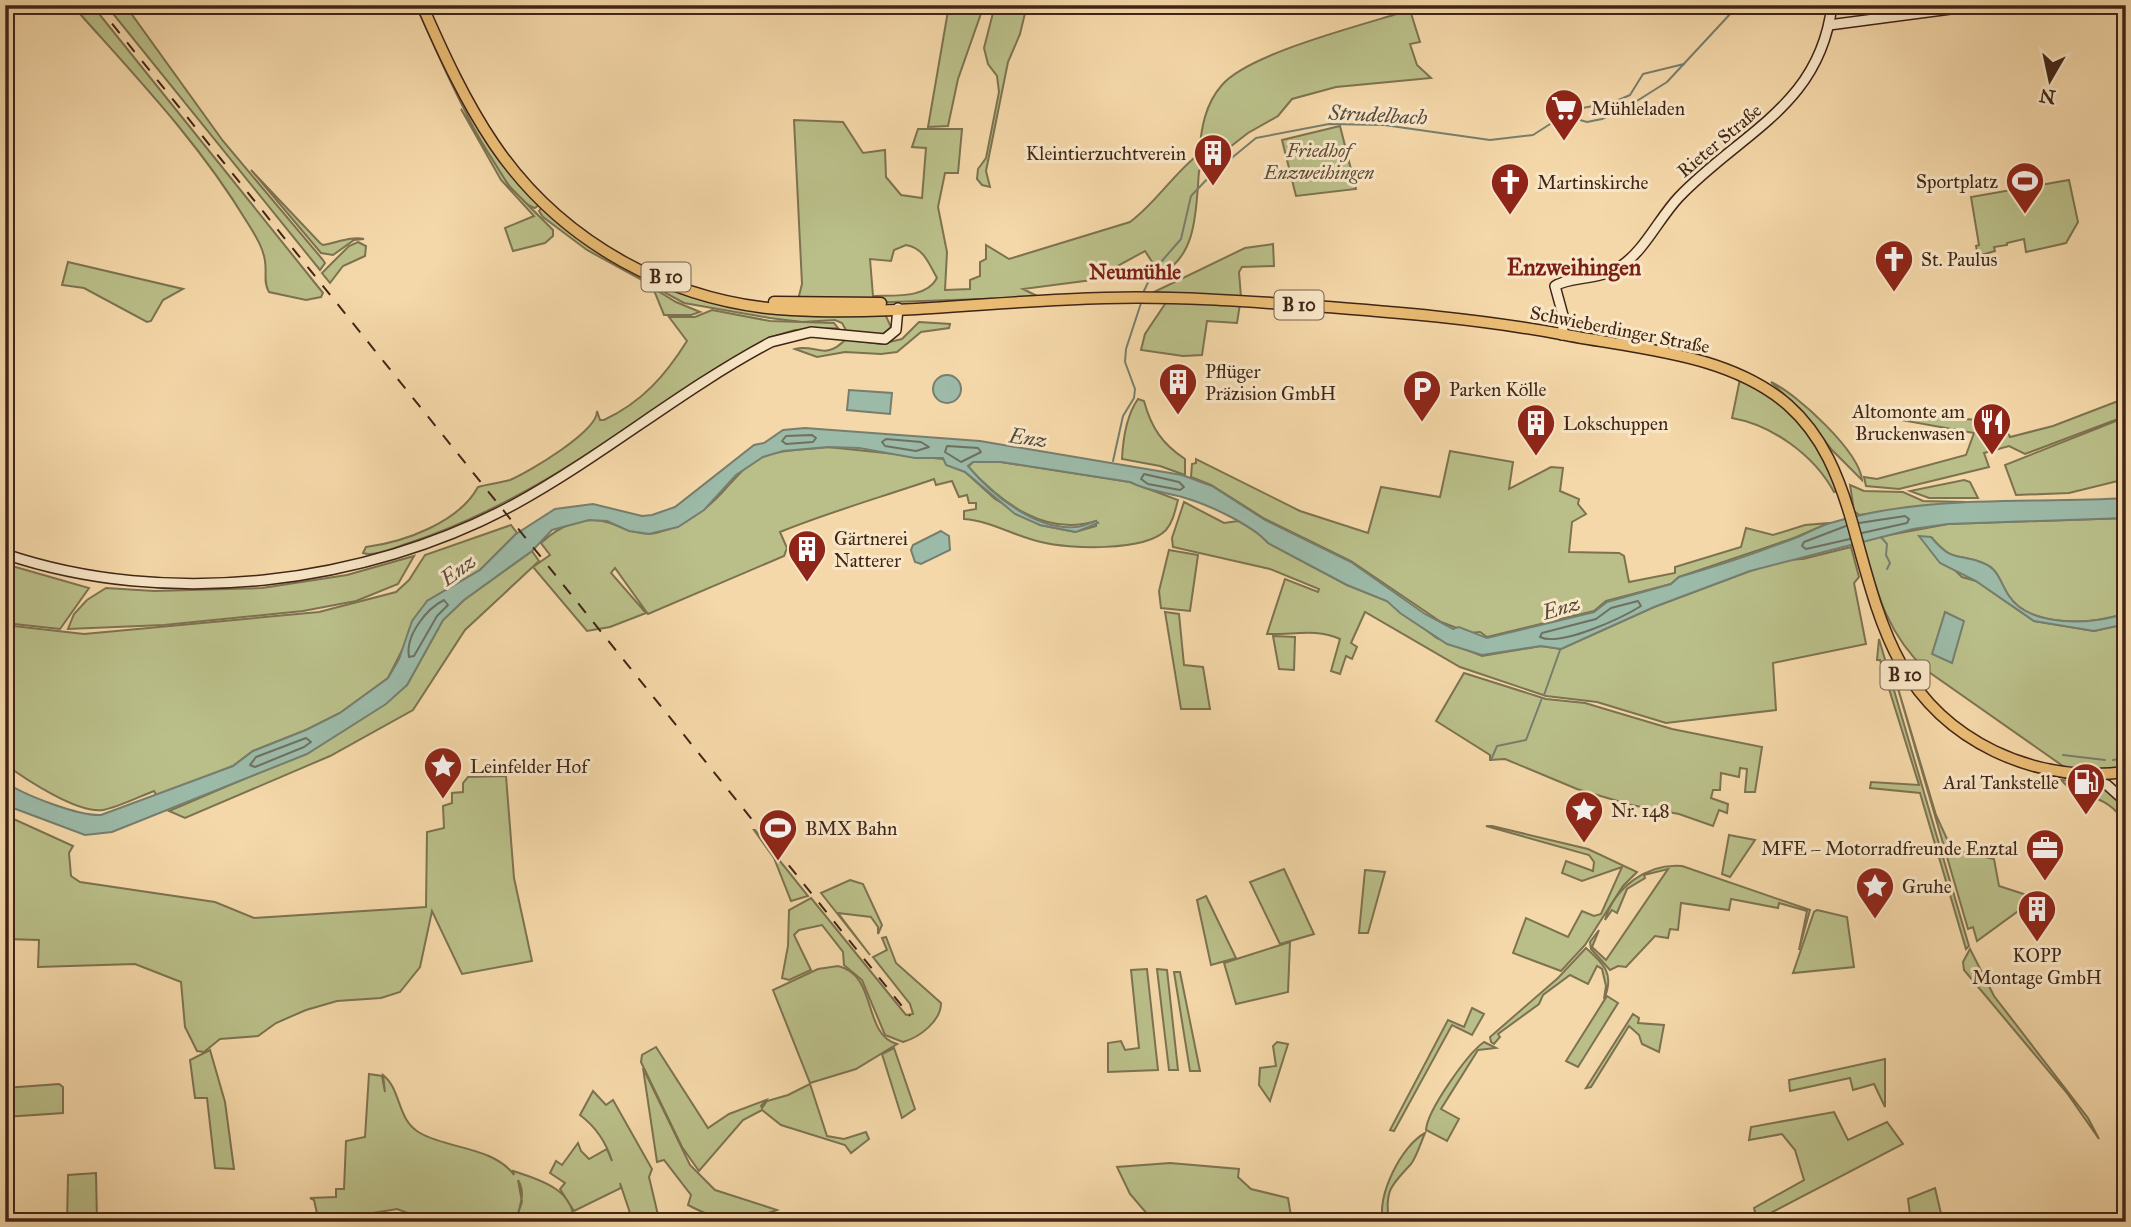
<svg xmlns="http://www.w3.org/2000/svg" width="2131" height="1227" viewBox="0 0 2131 1227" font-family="'IM FELL Great Primer',serif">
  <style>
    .green { fill: #babf89; stroke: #7d7250; stroke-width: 2; fill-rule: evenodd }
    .water { fill: #9cbaa8; stroke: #777e6e; stroke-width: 2 }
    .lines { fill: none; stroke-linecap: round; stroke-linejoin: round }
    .shore { stroke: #6e7060; stroke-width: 2 }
    .stream { stroke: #777e6e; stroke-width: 2 }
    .secondary-casing { stroke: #402517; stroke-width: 12 }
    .primary-casing { stroke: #402517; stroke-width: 13 }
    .secondary { stroke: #f8e6c7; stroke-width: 9 }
    .primary { stroke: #eabc74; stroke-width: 10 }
    .rail { stroke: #402517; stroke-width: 2; stroke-dasharray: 12 12; stroke-linecap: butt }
    .labels { text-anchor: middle; stroke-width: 6; stroke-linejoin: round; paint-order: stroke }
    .shield { fill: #f8e6c7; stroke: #775f4c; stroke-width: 2 }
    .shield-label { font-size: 18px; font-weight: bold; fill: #402517 }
    .poi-label { font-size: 19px; fill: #402517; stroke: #f8e6c7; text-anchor: start }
    .street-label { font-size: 19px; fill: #402517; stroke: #f8e6c7 }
    .park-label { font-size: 19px; font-style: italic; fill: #5e4c34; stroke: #f8e6c7 }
    .water-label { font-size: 21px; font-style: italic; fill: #574a3b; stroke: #f8e6c7 }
    .neighbourhood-label { font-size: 21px; font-weight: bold; fill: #7a1f14; stroke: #f8e6c7 }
    .quarter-label { font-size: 23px; font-weight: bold; fill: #7a1f14; stroke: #f8e6c7 }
  </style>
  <rect width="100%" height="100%" fill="#f5d8a9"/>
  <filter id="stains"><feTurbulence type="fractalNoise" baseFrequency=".00286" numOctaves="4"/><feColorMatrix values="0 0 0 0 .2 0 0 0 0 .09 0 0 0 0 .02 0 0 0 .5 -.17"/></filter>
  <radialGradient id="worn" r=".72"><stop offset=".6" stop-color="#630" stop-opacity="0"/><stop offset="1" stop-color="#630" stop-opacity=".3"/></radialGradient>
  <g class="green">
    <path d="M72,5H92L323,293L321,297L306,300L269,292C263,282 267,273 265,261C263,247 255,235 247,222C198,141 135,76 72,5Z"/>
    <path d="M106,5H125L223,141L323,260L325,263L320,270Z"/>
    <path d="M416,5H419L444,60L539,205L535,208C500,200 432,42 416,5Z"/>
    <path d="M949,5H984L958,79L948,126L928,127Z"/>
    <path d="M995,5H1027L1020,34L1008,62L986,171L990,187L982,185L977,179L978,169L986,158L999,92L997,76L988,64L984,48Z"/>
    <path d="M1410,10L1420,42L1410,44L1417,65L1431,78L1336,87L1292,99L1278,116L1248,133L1199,171C1196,206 1198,257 1160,274L1145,251L1092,280L1023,289L1039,297L834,304L798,300L802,284L794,120L843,122L863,153L885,150L886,177L901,195L922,198L926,148L912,147L918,129H962L958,173H945L938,207L947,252L945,290L970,289V280L980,276V262L986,259V245L1009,259L1130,222C1156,203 1173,174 1199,154C1201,129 1205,104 1222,85C1249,53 1366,24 1410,10ZM906,245C924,248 929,264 937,278C926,299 894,295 873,296L870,259L891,261L894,250Z"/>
    <path d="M461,109L509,186L553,230V236L545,243L513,251L505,228L534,216L501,180Z"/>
    <path d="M1340,126L1356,189L1296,196L1282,140Z"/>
    <path d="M251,170L320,243L323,245C336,243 351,236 364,239L354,240L333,255L321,253Z"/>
    <path d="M2069,180L2078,222L2066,243L2026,252L2024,239L2007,243V245L1994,247L1995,251L1978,256L1976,246L1979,245L1971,197Z"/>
    <path d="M542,207L574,234L704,298L885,314L891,327L882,335L847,332L842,323L835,320L802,322L770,318L684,303L587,250L543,217L539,211Z"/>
    <path d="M358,242L366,246L365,256L343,266L330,283L322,273L349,246Z"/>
    <path d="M1273,244L1274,266L1242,267L1239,272L1241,297L1154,292L1245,248Z"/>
    <path d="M68,262L183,289L163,300L151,321L147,322L84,288L62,285Z"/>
    <path d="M653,288L676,302L700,312L691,315H664Z"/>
    <path d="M1167,301L1240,304L1237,323L1207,321L1202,355L1183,356L1141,350L1145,334Z"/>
    <path d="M712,310L770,321L834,323L838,328L795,330L768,338C649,408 542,499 409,543C396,547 376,557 363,553L366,547C405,542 459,522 478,487C488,484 500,483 510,480C529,472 598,431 597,411L600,420H604C642,402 665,376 687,341L669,317H695Z"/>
    <path d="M919,322L950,324L949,328L921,332L897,352L881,354L845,352L817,357L795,349C815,343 824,362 846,339L881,344L902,339Z"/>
    <path d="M1740,379C1789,400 1819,443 1837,491L1834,492C1814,455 1772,425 1732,418Z"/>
    <path d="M1771,382C1797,394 1859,451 1862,480L1832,450L1800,409Z"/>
    <path d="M2126,398V416L2025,454L2009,446L1984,453L1989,467L1899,489L1866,486L1864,477L1877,479L1966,455L1974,433L1879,416L1880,412L2002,422L2010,437L2053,426Z"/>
    <path d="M1138,399L1144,401C1151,427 1162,444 1185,459V475L1160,466L1122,459C1123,438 1126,416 1138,399Z"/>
    <path d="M2126,417V479L2069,493L2016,495L2005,465Z"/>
    <path d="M828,447L943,459L964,471L995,499L1040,525L1075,532L1096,526V521C1045,537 1002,503 968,467L973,462H1001L1130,482L1178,500C1175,511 1173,522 1166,530C1145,552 1068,549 1041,542C1014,536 991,521 964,519V511L976,509V503H969L967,495L959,497L952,481L936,485L934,479C882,497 829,512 780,532L787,548L784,556L648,614L615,568L611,573L646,613L610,627L587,631L533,567L550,555L541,543C559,526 585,514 610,523C624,528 640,536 656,533C685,526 708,509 727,487C738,476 748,462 764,456C784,449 806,450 828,447Z"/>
    <path d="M1450,451L1513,462L1509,489L1551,467L1563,468L1560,491L1579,499L1578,504L1586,514L1572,522L1569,552L1619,553L1624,556L1629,582L1675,573V567L1741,547L1746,528L1773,535L1805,525L1829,523L1794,538L1679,577L1671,584L1606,601L1594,611L1487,637L1480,632L1470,633L1441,622L1351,561L1265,519L1211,485L1191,477L1192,464L1196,463V459L1300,511L1368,533L1381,487L1440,497Z"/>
    <path d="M1964,480L1970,482L1978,498H1929L1910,491Z"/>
    <path d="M1850,485L1864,491L1903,492L1923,501L1966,502L1859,515L1854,511Z"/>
    <path d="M1184,502L1224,523L1238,521L1259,533L1268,543L1347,585L1387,601L1437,638L1482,656L1541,646L1561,649L1654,607L1750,571L1782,560L1803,559L1851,547L1859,577L1854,583L1866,644L1773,663L1776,710L1666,723L1597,702L1546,696L1460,667L1365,612L1351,643L1357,647L1352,659L1346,656L1340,674L1331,671L1340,639C1316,628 1293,635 1267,634L1285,579L1318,592L1319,589L1270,569L1173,547L1172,538Z"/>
    <path d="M2126,518V613C2094,625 2030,628 2009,596C2000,583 1999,569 1983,563C1956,552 1954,564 1931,537H1920L1962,577L1976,581L2034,621L2094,631L2126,624V768L2070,771L1926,670C1886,633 1876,589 1862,540L1948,524Z"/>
    <path d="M511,525L517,533L480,570L427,601L388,678L340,713L306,730L253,751L233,766L157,796L154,791C138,797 119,807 103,810C78,814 25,779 5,764L13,742L5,730V625L84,634L319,612L396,592L409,580L425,555Z"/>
    <path d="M1169,550L1198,555L1190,611L1161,608L1159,591Z"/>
    <path d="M532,551L539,561L465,630L413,710L330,756L185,818L169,811L256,774L407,685L443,620L464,600Z"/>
    <path d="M414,556L398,584L356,601L303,611L164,625L68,629L74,614L87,600L106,588L154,591L262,588L347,575Z"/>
    <path d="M5,564L89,588L60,629L5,623Z"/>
    <path d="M1165,612L1179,614L1184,665L1203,667L1210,709H1181Z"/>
    <path d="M1273,636L1295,637L1294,670L1279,669Z"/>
    <path d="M1879,639L1969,946L1966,949L1920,793L1870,788L1871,782L1919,785L1880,660H1877Z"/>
    <path d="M1464,673L1546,699L1585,703L1672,729L1762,747L1755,792H1745L1747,769L1740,768L1739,777L1721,773L1720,790H1713L1711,798L1728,804L1727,813L1719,810L1713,826L1679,814L1631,805L1577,789L1505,759L1490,760V755L1436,721Z"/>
    <path d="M1894,675L1936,815L1952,850L1994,859L1999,886L2036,898L1977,941L1973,927L1968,929Z"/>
    <path d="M506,776L514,878L532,961L462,974L432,911L420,967L400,992L381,998L337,1001L306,1010L276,1023L258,1036L220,1039L204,1052L197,1051L185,1027L181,982L135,964L38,967L39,940L5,939V815L73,846L69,853L71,876L80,882L215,902L254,918L426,907L427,832L444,828L443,806L452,803V793L463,792V783L468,777Z"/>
    <path d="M2061,780C2085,782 2126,785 2126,817H2121C2101,791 2077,799 2061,780Z"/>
    <path d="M1492,826L1588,849L1637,872L1623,886L1585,945L1561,971L1513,953L1526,918L1568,937L1582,911L1594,916L1601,914L1622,867L1582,881L1562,873L1566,861L1593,871L1594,862L1589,855L1486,826Z"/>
    <path d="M754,830H755L808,896L791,901L774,858Z"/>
    <path d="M1729,835L1755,840L1730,877L1722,874Z"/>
    <path d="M1682,866L1810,910L1799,950L1807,911L1779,903L1778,908L1731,899L1729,910L1681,903L1678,930L1670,929L1668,938L1655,936L1626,967L1618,966L1610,970L1591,949L1590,942L1599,930L1592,947L1606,960L1668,869L1644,875L1645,878L1627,889L1617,913L1612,910L1605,920C1614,888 1647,863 1682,866Z"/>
    <path d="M1284,869L1314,934L1280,944L1250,882Z"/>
    <path d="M1365,870L1385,872L1368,933H1359Z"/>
    <path d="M850,880L863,884L882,925L878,934V927L871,917L838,913L870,955L821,893Z"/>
    <path d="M1206,896L1236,958L1211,965L1197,900Z"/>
    <path d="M811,898L906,1015L913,1014L910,1004L873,957L887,950L882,938L886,937L896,963L941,1003C941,1021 920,1037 903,1042L885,1035L862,980L844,965L843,952L822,925L799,930L794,935L811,970L789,980L782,978L788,946L789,910Z"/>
    <path d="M1817,910L1847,917L1854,967L1793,973L1814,912Z"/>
    <path d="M1290,942L1288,992L1236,1004L1224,963Z"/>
    <path d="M1586,948C1604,964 1615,974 1604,999L1606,986L1602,969L1597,966L1588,984L1570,975L1543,995L1539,1004L1498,1034L1500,1037L1494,1044L1491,1042L1490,1037L1558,978Z"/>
    <path d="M1970,949L1994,996L2088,1118L2099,1139L2067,1093L1964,970L1963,962Z"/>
    <path d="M838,966C878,975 862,1034 897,1044L856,1069L810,1083L773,990L818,969Z"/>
    <path d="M1147,969L1158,1070L1108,1072V1043L1121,1041L1125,1050L1139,1048L1131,970Z"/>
    <path d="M1157,969L1167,970L1178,1070H1169Z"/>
    <path d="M1174,972H1180L1200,1071H1190Z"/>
    <path d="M1607,996L1618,1003L1578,1067L1566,1061Z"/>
    <path d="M1472,1008L1484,1014L1472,1035L1452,1025L1394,1131L1390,1130L1448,1020L1464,1027Z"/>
    <path d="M1633,1014L1639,1018L1638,1023L1664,1025L1659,1052L1642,1044L1639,1035L1629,1026L1591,1087L1586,1088Z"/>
    <path d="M1277,1042L1288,1044L1270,1101L1259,1085L1260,1068L1276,1066L1273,1046Z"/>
    <path d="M1484,1042L1496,1048L1478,1050L1441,1109L1459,1119L1447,1141L1426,1130C1427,1111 1467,1054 1484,1042Z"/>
    <path d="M656,1047L708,1128L729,1114L766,1100L761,1106L762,1108L767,1101L788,1095L810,1084L827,1136L844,1139L866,1132L869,1139L851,1153L845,1145L781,1125L762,1110L743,1120L699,1171L682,1147L641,1062L642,1055Z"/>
    <path d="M894,1048L915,1109L902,1118L882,1054Z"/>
    <path d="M210,1050L225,1102L234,1169L215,1168L207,1098H195L190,1060Z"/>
    <path d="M1885,1059V1107L1874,1084L1853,1090L1850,1078L1790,1091L1789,1080Z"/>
    <path d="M643,1068L690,1165L715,1190L777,1210C739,1224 724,1224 688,1205L691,1195L664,1160L657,1162Z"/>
    <path d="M369,1074L382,1076L385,1092L383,1075C402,1090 396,1119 420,1133C448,1149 494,1147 514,1175L513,1171C538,1179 576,1190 573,1222H517C518,1206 527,1195 518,1180L522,1202L515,1222H432L397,1209L319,1222L314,1200L310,1198L336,1197V1189H344L346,1141L365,1137Z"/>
    <path d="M59,1084L63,1087V1113L5,1117V1088Z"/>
    <path d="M593,1091L606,1105L613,1100L652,1169L649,1177L658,1215L633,1222L620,1183L621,1188L574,1211L560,1189L565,1183L550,1173L556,1161L562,1165L578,1143L581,1151L589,1159L607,1149L612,1161C606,1142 596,1127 580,1115Z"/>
    <path d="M1834,1112L1848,1140L1887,1122L1903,1144L1757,1220L1754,1208L1804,1180L1795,1150L1782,1134L1749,1140L1751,1127Z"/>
    <path d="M1425,1133C1421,1142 1417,1156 1411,1164C1392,1185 1384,1189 1389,1222H1383C1377,1195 1401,1146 1425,1133Z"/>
    <path d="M1170,1163L1239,1169L1238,1177L1251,1189L1288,1198L1292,1222H1154L1130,1194L1117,1167Z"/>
    <path d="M96,1173L97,1222H67L68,1175Z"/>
    <path d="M1935,1188L1943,1222H1884L1910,1215L1908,1199Z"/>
  </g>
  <g class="water">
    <circle cx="947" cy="389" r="14"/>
    <path d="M849,390L892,393L890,414L847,410Z"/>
    <path d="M805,428L980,441L1182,475L1212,486L1265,520L1351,562L1425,614L1453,629L1459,627L1487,638L1594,612L1607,602L1671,584L1679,577C1718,566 1757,553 1795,538C1808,533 1821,525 1834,522C1927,494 2030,504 2126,498V518L1948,524L1913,529L1750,571L1654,607L1561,649L1541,646L1482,655L1447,644L1400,613L1387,601L1347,585L1268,543C1251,524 1207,504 1182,497C1164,492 1147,491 1130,482L1001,462H973L968,466C992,495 1035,530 1075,527C1082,527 1090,523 1096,521L1098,523L1076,532L1040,525L1015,514L965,472L946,465L943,458H915L859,448L828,447L783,451L763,457L736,475L704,510L678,527L649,534L629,531L607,521L589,520L552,530L532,551L464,600L443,620L407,685L386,704L307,754L112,832L85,835L5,805V782C24,795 78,816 101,815L233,766L253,751L306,730L340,713L388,678L399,659L412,621L427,601L480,570L516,534L555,509L593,504L642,516L652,515L675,507L754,445L764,443L783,430Z"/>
    <path d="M941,531L949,536L950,550L921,564L915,562L911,550L913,545Z"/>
    <path d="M1919,536L1931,537C1954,564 1956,552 1983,563C1999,569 2000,583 2009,596C2030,628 2094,625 2126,613V624L2094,631L2034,621L1976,581L1940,563Z"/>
    <path d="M1945,612L1964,621L1952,663L1932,654Z"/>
  </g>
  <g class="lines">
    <g class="shore">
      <path d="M812,435L816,438L813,442L786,444L782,441L786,436Z"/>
      <path d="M886,439L921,442L929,447L916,451L885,446L882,442Z"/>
      <path d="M947,446L978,448L981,452L961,462L945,452Z"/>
      <path d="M1144,474L1179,482L1184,487L1180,490L1148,484L1141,479Z"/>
      <path d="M1859,523L1905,516L1909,519L1907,523L1862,533"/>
      <path d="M1846,526L1804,542L1802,546L1806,549L1850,539"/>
      <path d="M444,600L448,605L437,616L414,656L409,657C405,636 426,609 444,600Z"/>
      <path d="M1638,601L1641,606C1622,618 1560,647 1540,637L1542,633L1596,619L1611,608Z"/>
      <path d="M306,738L311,742L304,747L255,767L250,765L256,757Z"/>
    </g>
    <g class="stream">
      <path d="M1573,111L1580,120L1587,122L1602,119L1632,104L1667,82L1732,12L1752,5"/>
      <path d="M1142,295L1154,270L1181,239L1191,196L1211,175L1256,138L1329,124L1384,125L1490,140L1533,135L1572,110L1614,102L1630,95L1643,74L1684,64"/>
      <path d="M1113,461L1123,416L1134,398L1135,389L1125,362L1126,349L1142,300"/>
      <path d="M1881,537L1887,544L1886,555L1890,563L1887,569"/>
      <path d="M1544,695L1560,650"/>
      <path d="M2063,755L2105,760"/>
      <path d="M1491,760L1497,746L1526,740L1542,698"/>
      <path d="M2113,760L2126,758"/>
    </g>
    <g class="secondary-casing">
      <g id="secondary">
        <path d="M1829,25L1981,5"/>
        <path d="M1562,335L1564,319L1555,286C1570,276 1599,281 1621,266C1645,250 1659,218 1679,197C1741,132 1820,106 1832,5"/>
        <path d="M5,554C167,609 365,585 515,504C604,455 682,389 771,342L811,332L885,339L896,330L898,308"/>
        <path d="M2119,773L2124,777L2126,793"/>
        <path d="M2081,776L2107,785L2126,802"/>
      </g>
    </g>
    <g class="primary-casing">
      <g id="primary">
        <path d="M422,5C443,53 465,101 494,144C561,243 673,304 792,310C896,316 1001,300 1105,298C1174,296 1244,301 1313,306C1396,312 1479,319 1561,334C1636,349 1728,353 1788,405C1823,436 1839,477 1852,522C1879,618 1895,703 1994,751C2036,771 2080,778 2126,772"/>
        <path d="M774,302L881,303"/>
      </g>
    </g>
    <use href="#secondary" class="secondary"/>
    <use href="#primary" class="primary"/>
    <path class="rail" d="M97,5L910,1016"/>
  </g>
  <defs>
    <g id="supermarket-pin" transform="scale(2.0125)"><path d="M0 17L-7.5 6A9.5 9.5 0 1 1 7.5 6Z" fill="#8f2418" stroke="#f8e6c7"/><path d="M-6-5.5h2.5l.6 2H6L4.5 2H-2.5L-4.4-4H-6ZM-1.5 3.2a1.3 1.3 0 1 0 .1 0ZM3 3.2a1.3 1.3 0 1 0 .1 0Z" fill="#fff"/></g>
    <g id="building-pin" transform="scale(2.0125)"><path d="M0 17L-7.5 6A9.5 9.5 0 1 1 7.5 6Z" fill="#8f2418" stroke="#f8e6c7"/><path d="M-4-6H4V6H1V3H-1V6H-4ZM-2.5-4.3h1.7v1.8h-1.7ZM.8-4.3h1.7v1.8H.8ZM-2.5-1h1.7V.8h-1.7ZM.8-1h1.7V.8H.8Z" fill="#fff"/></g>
    <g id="stadium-pin" transform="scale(2.0125)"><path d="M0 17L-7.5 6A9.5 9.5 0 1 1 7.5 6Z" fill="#8f2418" stroke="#f8e6c7"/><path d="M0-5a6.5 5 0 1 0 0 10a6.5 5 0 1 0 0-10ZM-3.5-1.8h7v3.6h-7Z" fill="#fff"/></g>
    <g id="church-pin" transform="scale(2.0125)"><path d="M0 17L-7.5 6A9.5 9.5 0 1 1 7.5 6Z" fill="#8f2418" stroke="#f8e6c7"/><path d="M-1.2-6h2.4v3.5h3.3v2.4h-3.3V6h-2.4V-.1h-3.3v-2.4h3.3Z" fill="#fff"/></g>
    <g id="parking-pin" transform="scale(2.0125)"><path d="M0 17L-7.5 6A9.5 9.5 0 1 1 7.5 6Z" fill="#8f2418" stroke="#f8e6c7"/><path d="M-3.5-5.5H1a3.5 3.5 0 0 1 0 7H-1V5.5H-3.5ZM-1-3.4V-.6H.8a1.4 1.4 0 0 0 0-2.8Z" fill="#fff"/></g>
    <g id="restaurant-pin" transform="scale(2.0125)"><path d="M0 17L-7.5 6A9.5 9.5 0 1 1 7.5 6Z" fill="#8f2418" stroke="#f8e6c7"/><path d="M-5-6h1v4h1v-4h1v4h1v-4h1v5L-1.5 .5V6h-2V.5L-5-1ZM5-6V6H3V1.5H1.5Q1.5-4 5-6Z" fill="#fff"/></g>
    <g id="sight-pin" transform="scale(2.0125)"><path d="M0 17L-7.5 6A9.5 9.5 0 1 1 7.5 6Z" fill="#8f2418" stroke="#f8e6c7"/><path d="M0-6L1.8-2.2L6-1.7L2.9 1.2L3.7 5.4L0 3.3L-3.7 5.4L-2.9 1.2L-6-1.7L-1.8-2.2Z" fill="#fff"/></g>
    <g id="fuel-pin" transform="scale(2.0125)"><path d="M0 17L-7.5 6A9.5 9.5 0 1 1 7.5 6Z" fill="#8f2418" stroke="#f8e6c7"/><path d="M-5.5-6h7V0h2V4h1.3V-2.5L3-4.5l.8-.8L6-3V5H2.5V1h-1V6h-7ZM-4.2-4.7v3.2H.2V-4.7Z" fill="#fff"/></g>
    <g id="office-pin" transform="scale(2.0125)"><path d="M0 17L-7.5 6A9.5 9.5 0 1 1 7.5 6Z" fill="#8f2418" stroke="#f8e6c7"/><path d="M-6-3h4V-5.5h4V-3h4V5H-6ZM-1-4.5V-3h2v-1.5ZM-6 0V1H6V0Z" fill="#fff"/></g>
  </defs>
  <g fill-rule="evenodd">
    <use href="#supermarket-pin" x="1564" y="108"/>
    <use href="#building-pin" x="1213" y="153"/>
    <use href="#stadium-pin" x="2025" y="181"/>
    <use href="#church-pin" x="1510" y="182"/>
    <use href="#church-pin" x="1894" y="259"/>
    <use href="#building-pin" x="1178" y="382"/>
    <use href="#parking-pin" x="1422" y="389"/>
    <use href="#restaurant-pin" x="1992" y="422"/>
    <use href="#building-pin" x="1536" y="423"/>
    <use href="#building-pin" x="807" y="549"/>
    <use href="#sight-pin" x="443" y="766"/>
    <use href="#fuel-pin" x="2086" y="782"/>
    <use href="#sight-pin" x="1584" y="810"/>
    <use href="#stadium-pin" x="778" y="828"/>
    <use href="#office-pin" x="2045" y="848"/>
    <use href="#sight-pin" x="1875" y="886"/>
    <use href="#building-pin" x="2037" y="909"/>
  </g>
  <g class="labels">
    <g class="shield">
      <rect x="641.5" y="262.5" width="49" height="29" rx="5"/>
      <rect x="1274.5" y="290.5" width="49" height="29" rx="5"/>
      <rect x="1880.5" y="660.5" width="49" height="29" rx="5"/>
    </g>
    <g class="shield-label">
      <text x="666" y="283">B 10</text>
      <text x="1299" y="311">B 10</text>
      <text x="1905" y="681">B 10</text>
    </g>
    <g class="poi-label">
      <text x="1591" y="115">Mühleladen</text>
      <text x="1186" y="160" text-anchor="end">Kleintierzuchtverein</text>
      <text x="1998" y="188" text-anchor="end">Sportplatz</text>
      <text x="1537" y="189">Martinskirche</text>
      <text x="1921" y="266">St. Paulus</text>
      <text x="1205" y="378">Pflüger<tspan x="1205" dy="22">Präzision GmbH</tspan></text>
      <text x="1449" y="396">Parken Kölle</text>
      <text x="1965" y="418" text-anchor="end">Altomonte am<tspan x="1965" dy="22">Bruckenwasen</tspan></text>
      <text x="1563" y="430">Lokschuppen</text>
      <text x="834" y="545">Gärtnerei<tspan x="834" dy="22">Natterer</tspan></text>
      <text x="470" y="773">Leinfelder Hof</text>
      <text x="2059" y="789" text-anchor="end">Aral Tankstelle</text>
      <text x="1611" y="817">Nr. 148</text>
      <text x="805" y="835">BMX Bahn</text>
      <text x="2018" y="855" text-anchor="end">MFE – Motorradfreunde Enztal</text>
      <text x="1902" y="893">Gruhe</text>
      <text x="2037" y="962" text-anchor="middle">KOPP<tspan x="2037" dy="22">Montage GmbH</tspan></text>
    </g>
    <g class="street-label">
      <text transform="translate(1719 140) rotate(-40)" y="7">Rieter Straße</text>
      <text transform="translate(1620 329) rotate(11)" y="7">Schwieberdinger Straße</text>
    </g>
    <g class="park-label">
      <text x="1319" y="157">Friedhof<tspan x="1319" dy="22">Enzweihingen</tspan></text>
    </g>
    <g class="water-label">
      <text transform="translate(1378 115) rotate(3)" y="7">Strudelbach</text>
      <text transform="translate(1028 438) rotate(8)" y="7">Enz</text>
      <text transform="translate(458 570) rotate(-36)" y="7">Enz</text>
      <text transform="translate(1561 608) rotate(-16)" y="7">Enz</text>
    </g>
    <g class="neighbourhood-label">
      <text x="1135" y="279">Neumühle</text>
    </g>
    <g class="quarter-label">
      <text x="1574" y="275">Enzweihingen</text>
    </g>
  </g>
  <rect width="2131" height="1227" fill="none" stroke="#f5d8a9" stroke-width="28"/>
  <rect x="7" y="7" width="2117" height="1213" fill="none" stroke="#402517" stroke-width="3.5"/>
  <rect x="14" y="14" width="2103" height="1199" fill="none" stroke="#402517" stroke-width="2"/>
  <g transform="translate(2050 80) rotate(189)" stroke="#f8e6c7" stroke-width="5" paint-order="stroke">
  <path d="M0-5L12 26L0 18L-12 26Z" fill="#402517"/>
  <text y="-10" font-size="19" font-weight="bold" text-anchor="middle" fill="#402517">N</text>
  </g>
  <rect width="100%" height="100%" filter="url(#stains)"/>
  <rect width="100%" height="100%" fill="url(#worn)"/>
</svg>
